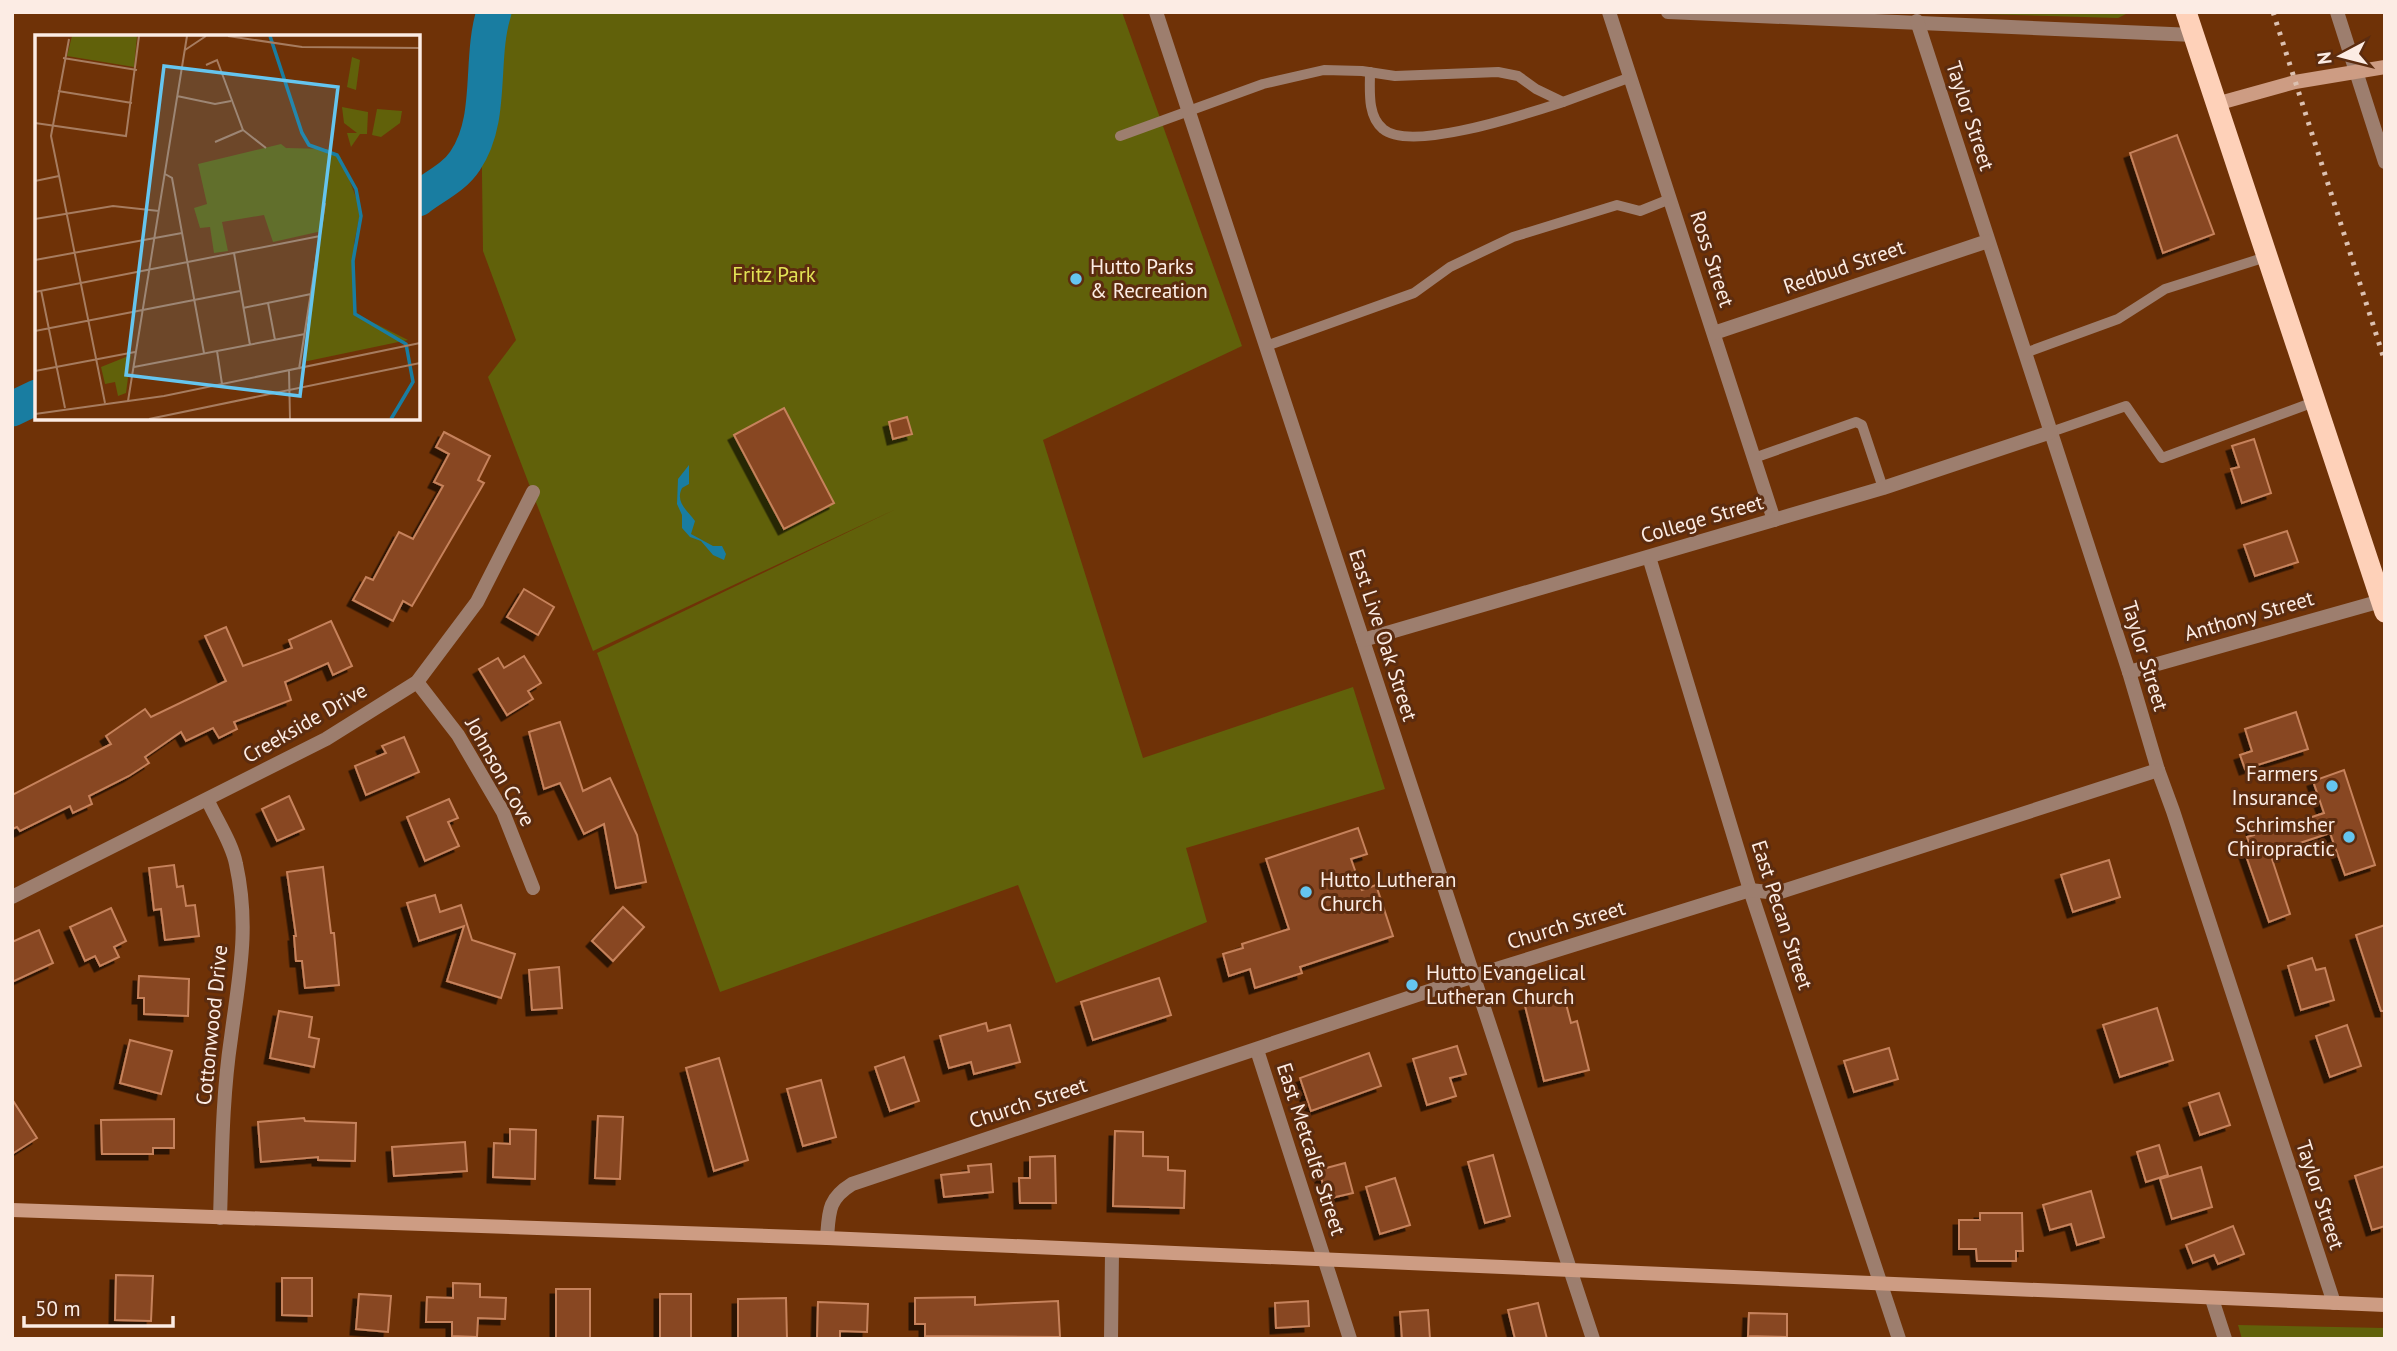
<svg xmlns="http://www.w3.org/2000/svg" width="2397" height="1351" viewBox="0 0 2397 1351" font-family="'PT Sans',sans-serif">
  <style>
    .green { fill: #61610a }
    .water { fill: #197da1 }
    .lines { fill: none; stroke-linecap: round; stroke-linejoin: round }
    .river { stroke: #197da1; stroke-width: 35 }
    .building { fill: #884721; stroke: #c6825c; stroke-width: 2; filter: url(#shadow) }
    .lane { stroke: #9d7e6e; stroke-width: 10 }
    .street { stroke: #9d7e6e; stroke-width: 14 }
    .secondary { stroke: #cd9c83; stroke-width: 14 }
    .highway { stroke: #fed1b9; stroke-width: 21 }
    .rail { stroke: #dcc1b1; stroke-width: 5; stroke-dasharray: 3.5 7; stroke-linecap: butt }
    .poi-dot { fill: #65c5ef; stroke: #5c2c0f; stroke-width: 2.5 }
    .labels { text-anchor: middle; stroke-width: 6; stroke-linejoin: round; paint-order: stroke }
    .street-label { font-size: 21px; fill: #fcece4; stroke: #5c2c0f }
    .poi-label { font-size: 21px; fill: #fcece4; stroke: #5c2c0f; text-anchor: start }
    .park-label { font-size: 21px; fill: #e2e255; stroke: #5c2c0f }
    .inset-river { fill: none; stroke: #197da1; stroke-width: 3.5 }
    .inset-road { fill: none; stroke: #a77c5f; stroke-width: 2 }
    .view { fill: #65c5ef; fill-opacity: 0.15; stroke: #65c5ef; stroke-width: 3.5 }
    .inset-edge { fill: none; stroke: #fcece4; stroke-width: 3.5 }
  </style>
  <defs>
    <filter id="shadow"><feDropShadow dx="-5.5" dy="5.5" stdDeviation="0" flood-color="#0009"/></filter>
  </defs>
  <rect width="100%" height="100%" fill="#6f3207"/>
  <g class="green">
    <path d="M484,12H1122L1242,346L1043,440L1143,758L1353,687L1385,789L1186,848L1207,922L1056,983L1018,885L720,992L597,653L896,509L593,651L488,377L516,340L483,251L480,22Z"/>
    <path d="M1906,12H2130L2118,18Z"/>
    <path d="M2238,1325L2385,1328V1339H2242Z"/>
  </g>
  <path class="water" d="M689,465V484L682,488C675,502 687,510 695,521L691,534L713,546H722L726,554L724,560L713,555L701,541L690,537L682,528V515L677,504L678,479Z"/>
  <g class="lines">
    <g class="river">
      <path d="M418,199C433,187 454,178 465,161C494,119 479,59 494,12"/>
      <path d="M12,409L37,397"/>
    </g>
  </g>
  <g class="building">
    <path d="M2177,135L2214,234L2163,253L2130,153Z"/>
    <path d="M784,408L834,503L784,529L734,435Z"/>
    <path d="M907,417L912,434L893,439L889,422Z"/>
    <path d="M444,432L490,456L478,480L484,483L412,606L403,601L393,621L353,600L366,577L373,580L399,532L413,539L443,486L434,482L449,454L436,447Z"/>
    <path d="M2254,439L2271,493L2242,503L2231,469L2239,467L2232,446Z"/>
    <path d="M2287,531L2298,562L2255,576L2244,545Z"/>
    <path d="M524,589L554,607L538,635L507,617Z"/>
    <path d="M331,621L352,666L333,675L328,663L285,682L291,700L234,722L237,729L219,738L213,728L186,741L181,732L145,757L149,763L129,776L89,796L92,804L73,813L70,806L20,831L17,827L12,829V795L111,744L106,736L145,709L151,717L226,681L205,636L226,627L243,666L292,648L289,640Z"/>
    <path d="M524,656L541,683L528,691L533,699L507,715L479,669L498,658L504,668Z"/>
    <path d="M2296,712L2308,749L2245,769L2240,755L2252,751L2245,729Z"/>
    <path d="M560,722L583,791L610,778L637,835L646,882L616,888L604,824L584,834L560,783L544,789L529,732Z"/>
    <path d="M404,737L419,772L366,795L355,766L386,753L382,746Z"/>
    <path d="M2344,770L2375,865L2345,875L2330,833L2270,853L2290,914L2269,922L2243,847L2250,845L2247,837L2254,835L2251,826L2265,821L2269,831L2324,813L2313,781Z"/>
    <path d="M289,796L304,829L277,841L262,809Z"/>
    <path d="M449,799L458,818L448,822L459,846L425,861L407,817Z"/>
    <path d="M1358,828L1367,854L1351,859L1362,890L1376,885L1393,936L1300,967L1302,973L1255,988L1250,969L1229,976L1223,954L1243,948L1242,944L1289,929L1266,859Z"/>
    <path d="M2109,860L2120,897L2073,912L2061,875Z"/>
    <path d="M174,865L177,887L183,886L186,906L195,905L199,936L165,940L161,909L154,910L149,868Z"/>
    <path d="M323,867L331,933H334L339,985L305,988L302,961H296L294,936H296L287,872Z"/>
    <path d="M435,895L440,912L461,905L472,940L515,954L501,998L447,981L464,926L419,941L407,903Z"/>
    <path d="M623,907L644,927L613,961L592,941Z"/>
    <path d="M111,908L126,941L114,947L119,957L100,966L95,956L85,961L70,927Z"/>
    <path d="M2385,925V1011H2381L2356,935Z"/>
    <path d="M39,930L53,963L12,982V942Z"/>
    <path d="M2312,958L2316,970L2325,968L2334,1000L2301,1010L2288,966Z"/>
    <path d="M559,967L562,1008L532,1010L529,970Z"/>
    <path d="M139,976L189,979L188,1016L144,1014V998H138Z"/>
    <path d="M1159,978L1171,1015L1093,1040L1081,1002Z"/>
    <path d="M1564,996L1571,1023L1577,1021L1589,1070L1544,1081L1525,1006Z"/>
    <path d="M2157,1008L2173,1060L2120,1077L2103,1025Z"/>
    <path d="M279,1011L312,1017L309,1037L319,1039L314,1067L270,1058Z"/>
    <path d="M986,1023L988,1031L1010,1025L1020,1062L974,1074L971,1062L949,1068L940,1036Z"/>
    <path d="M2347,1025L2361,1066L2330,1077L2316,1036Z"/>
    <path d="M130,1040L172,1051L161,1094L120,1083Z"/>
    <path d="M1457,1046L1466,1074L1450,1078L1456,1096L1427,1105L1413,1059Z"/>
    <path d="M1889,1048L1898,1079L1854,1092L1844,1061Z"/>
    <path d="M1369,1053L1381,1086L1311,1111L1300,1078Z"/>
    <path d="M904,1057L919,1101L890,1111L875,1067Z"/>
    <path d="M719,1058L748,1160L714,1171L686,1068Z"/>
    <path d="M821,1080L836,1137L803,1146L787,1089Z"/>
    <path d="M2219,1093L2230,1125L2200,1135L2189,1103Z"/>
    <path d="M12,1099L37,1138L12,1154Z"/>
    <path d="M598,1116L623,1117L620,1179L595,1178Z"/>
    <path d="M304,1118L305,1121L356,1123L355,1161L318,1160V1157L261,1162L258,1122Z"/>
    <path d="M174,1119V1148H153V1154H102L101,1120Z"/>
    <path d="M510,1129L536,1130L535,1179L493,1177L494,1143L510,1144Z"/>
    <path d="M1115,1131L1143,1132V1156L1168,1157V1170L1185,1171L1184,1208L1113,1206Z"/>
    <path d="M465,1142L467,1171L394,1176L392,1147Z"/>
    <path d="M2159,1145L2168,1175L2146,1182L2137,1152Z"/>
    <path d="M1493,1155L1510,1216L1485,1223L1468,1162Z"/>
    <path d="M1055,1156L1056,1203H1020L1019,1178H1030V1157Z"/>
    <path d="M1345,1163L1353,1193L1327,1199L1319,1170Z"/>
    <path d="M991,1164L993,1192L944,1197L941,1175L969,1172L968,1166Z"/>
    <path d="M2385,1166V1226L2372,1230L2355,1176Z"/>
    <path d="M2201,1167L2212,1207L2172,1219L2160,1179Z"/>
    <path d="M1395,1178L1410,1225L1380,1234L1366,1187Z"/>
    <path d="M2091,1191L2104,1237L2077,1245L2071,1224L2050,1230L2043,1205Z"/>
    <path d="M1980,1213H2022L2023,1251H2016V1261H1977L1976,1249H1959V1220H1980Z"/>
    <path d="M2233,1226L2244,1254L2218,1264L2214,1255L2193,1263L2186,1245Z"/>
    <path d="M116,1275L153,1276L151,1321L115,1320Z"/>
    <path d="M282,1278H312V1316L282,1315Z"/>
    <path d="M453,1283L480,1284V1297L506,1298L505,1319L478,1318L477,1337L452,1336V1322H426L427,1297L453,1298Z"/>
    <rect x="556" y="1289" width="34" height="50"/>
    <path d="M359,1294L391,1296L388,1332L356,1329Z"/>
    <rect x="660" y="1294" width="31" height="45"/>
    <path d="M975,1297V1305L1058,1301L1060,1337L925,1336V1324H915V1298Z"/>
    <path d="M786,1298L787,1339H738V1299Z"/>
    <path d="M1308,1301L1309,1326L1276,1328L1275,1303Z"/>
    <path d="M818,1302L868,1304L867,1332L840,1331V1339H817Z"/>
    <path d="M1538,1303L1547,1339H1515L1508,1310Z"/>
    <path d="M1428,1310L1430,1339H1402L1400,1312Z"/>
    <path d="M1749,1313L1787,1314V1337L1748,1336Z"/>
  </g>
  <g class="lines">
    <g class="lane">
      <path d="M1370,72C1370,90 1367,116 1383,129C1411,153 1529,113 1563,102"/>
      <path d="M1120,136L1263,84L1324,70L1362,71L1395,76L1498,72L1518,76L1536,89L1563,102L1631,77"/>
      <path d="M1266,346L1414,293L1450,267L1513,237L1617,205L1640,211L1670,199"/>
      <path d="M2025,353L2118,319L2165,289L2266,257"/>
      <path d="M2051,432L2126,406L2162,458L2314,402"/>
      <path d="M1754,458L1856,422L1862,425L1883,488"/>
    </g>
    <g class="street">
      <path d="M1156,12L1593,1339"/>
      <path d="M1609,12L1774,520"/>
      <path d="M1668,12L2194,35"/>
      <path d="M2337,12L2385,162"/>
      <path d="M1917,21L2129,672L2158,770L2173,811L2334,1303"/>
      <path d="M1714,333L1988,241"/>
      <path d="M1649,557L1750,890L1899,1339"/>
      <path d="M1363,640L1883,488L2051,432"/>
      <path d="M2129,672L2381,601"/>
      <path d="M417,682L458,735L503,812L533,888"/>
      <path d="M208,801C217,821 232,843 236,864C250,928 239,976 231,1038C222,1098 222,1158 220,1218"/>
      <path d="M12,897L326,739L417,682L477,602L533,492"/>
      <path d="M1257,1050L1350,1339"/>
      <path d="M827,1238C829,1211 828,1199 852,1184L1474,976L1750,890L1777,893L2158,770"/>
      <path d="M2212,1299L2225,1339"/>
      <path d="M1111,1339L1112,1252"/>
    </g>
    <g class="secondary">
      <path d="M2216,104L2295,82L2385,67"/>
      <path d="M12,1210L827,1238L2385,1305"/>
    </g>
    <path class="highway" d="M2186,12L2385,612"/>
    <path class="rail" d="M2273,12L2385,362"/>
  </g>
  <g class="poi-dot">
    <circle cx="1076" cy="279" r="7"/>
    <circle cx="2332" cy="786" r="7"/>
    <circle cx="2349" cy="837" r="7"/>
    <circle cx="1306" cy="892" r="7"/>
    <circle cx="1412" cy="985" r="7"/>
  </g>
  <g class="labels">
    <g class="street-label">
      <text transform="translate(1970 116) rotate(72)" y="7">Taylor Street</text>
      <text transform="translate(1712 259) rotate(72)" y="7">Ross Street</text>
      <text transform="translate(1844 267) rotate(-19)" y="7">Redbud Street</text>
      <text transform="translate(1702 519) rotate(-16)" y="7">College Street</text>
      <text transform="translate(2249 616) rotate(-16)" y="7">Anthony Street</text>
      <text transform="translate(1383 635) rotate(72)" y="7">East Live Oak Street</text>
      <text transform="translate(2145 656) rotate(73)" y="7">Taylor Street</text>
      <text transform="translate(305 723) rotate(-30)" y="7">Creekside Drive</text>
      <text transform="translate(500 772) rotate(61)" y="7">Johnson Cove</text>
      <text transform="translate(1782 915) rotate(72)" y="7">East Pecan Street</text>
      <text transform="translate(1566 925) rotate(-17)" y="7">Church Street</text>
      <text transform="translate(212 1025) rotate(-84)" y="7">Cottonwood Drive</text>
      <text transform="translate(1028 1103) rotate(-18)" y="7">Church Street</text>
      <text transform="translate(1311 1149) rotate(72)" y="7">East Metcalfe Street</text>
      <text transform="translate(2320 1195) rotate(72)" y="7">Taylor Street</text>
    </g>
    <g class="poi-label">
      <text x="1090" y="274">Hutto Parks<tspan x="1090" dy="24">&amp; Recreation</tspan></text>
      <text x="2318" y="781" text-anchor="end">Farmers<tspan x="2318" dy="24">Insurance</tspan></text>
      <text x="2335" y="832" text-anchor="end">Schrimsher<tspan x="2335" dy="24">Chiropractic</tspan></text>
      <text x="1320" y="887">Hutto Lutheran<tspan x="1320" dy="24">Church</tspan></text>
      <text x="1426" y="980">Hutto Evangelical<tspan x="1426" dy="24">Lutheran Church</tspan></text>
    </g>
    <g class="park-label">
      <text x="774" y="282">Fritz Park</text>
    </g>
  </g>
  <g transform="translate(35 35)">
    <rect width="385" height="385" fill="#6f3207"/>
    <path d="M37,1H102L99,32L32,21ZM317,22L325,25L321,55L312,52ZM307,72L333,77L332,99H325L316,112L312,98H322L309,88ZM342,74L367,76L365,88L346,102L337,100ZM246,109L251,113L292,114L305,121L326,175L319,208L321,279L373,305L268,327L287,196L238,207L229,180L187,187L193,216L179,218L175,192L165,193L159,173L172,169L163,129ZM96,320L91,358L83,361L80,347L70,349L66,332Z" fill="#61610a"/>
    <path class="inset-river" d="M235,1L267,98L274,110L302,120L321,154L326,181L318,226L320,279L371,309L378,347L356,384"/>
    <path class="inset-road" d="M193,1L267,12L385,13M34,4L16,101L70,368M150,15L171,1M28,23L102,35M171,30L182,25L208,95L231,113M23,56L97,68M142,61L180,69L196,66M0,88L91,101L104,1M180,107L208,95M130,139L137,143L169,318M0,146L24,141M0,184L78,171L124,176M199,218L215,310M0,225L147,198M6,255L30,373M0,257L285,201M233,268L240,305M208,273L276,259M0,296L205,256M182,316L187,349M99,332L270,299M264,334L290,168M0,336L100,317M254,336L255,384M93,366L152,1M0,379L129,361L385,308M114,384L385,328"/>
    <path class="view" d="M129,31L303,52L265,361L91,340Z"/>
    <rect width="385" height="385" class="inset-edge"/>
  </g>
  <rect width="2397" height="1351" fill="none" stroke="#fcece4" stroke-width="28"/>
  <g transform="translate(2341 56) rotate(263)" stroke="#5c2c0f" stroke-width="5" paint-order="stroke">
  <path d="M0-5L12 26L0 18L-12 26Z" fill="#fcece4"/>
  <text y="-10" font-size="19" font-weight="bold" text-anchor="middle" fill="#fcece4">N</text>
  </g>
  <path d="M24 1316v10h149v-10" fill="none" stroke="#fcece4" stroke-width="3.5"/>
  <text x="35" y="1316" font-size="21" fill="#fcece4" stroke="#5c2c0f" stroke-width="5" paint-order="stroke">50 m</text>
</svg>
